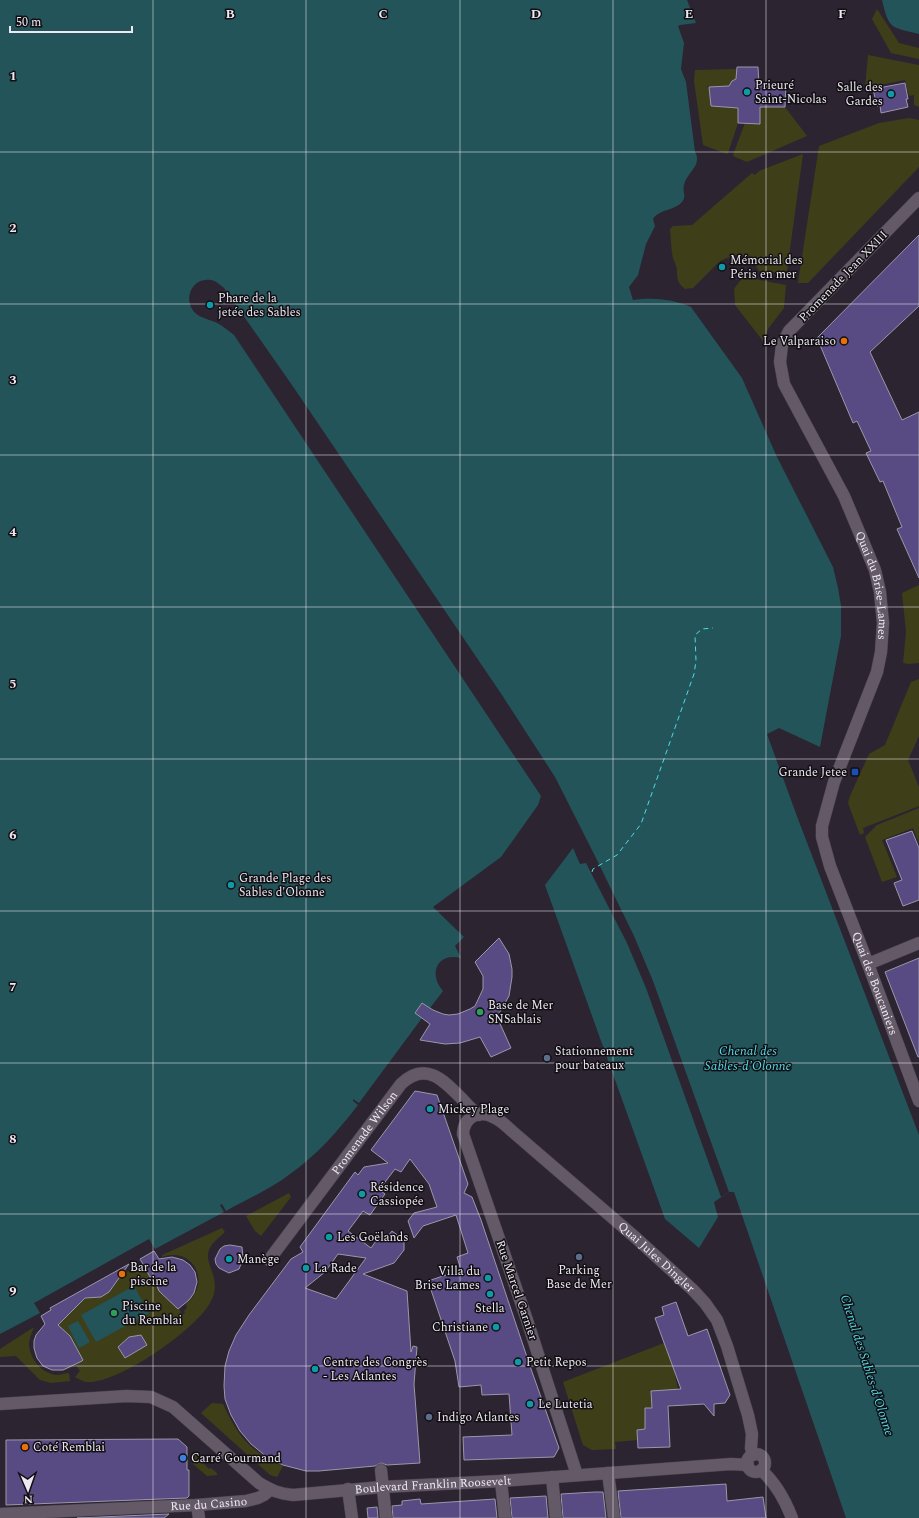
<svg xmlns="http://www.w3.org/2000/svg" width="919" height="1518" viewBox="0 0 919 1518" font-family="Spectral,serif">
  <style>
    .green { fill: #3e3f18 }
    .water { fill: #225459 }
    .pier { fill: #2c2431 }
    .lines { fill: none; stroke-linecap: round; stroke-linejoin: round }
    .ferry { stroke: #4edbe8; stroke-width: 1; stroke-dasharray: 5 4; stroke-linecap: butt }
    .building { fill: #584a82; stroke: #9b97aa; fill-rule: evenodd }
    .minor-casing { stroke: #49424c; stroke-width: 13 }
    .minor { stroke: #635967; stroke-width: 12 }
    .grid { fill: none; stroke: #eee9f1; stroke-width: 1; stroke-opacity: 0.55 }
    .culture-dot { fill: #0f9aa8; stroke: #120f14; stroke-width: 1.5 }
    .food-dot { fill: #e8710a; stroke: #120f14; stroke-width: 1.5 }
    .transit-dot { fill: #1a4fb4; stroke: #120f14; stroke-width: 1.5 }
    .leisure-dot { fill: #2e9e5b; stroke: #120f14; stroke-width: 1.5 }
    .service-dot { fill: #5c6f8a; stroke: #120f14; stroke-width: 1.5 }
    .shop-dot { fill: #3f7fe0; stroke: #120f14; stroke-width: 1.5 }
    .labels { text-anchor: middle; stroke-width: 3; stroke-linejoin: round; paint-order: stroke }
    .poi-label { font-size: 12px; fill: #eee9f1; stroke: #120f14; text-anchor: start }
    .street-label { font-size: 12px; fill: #eee9f1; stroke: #120f14 }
    .water-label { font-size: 13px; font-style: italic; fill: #4edbe8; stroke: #120f14 }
    .grid-label { font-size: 13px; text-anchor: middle; font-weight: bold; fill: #eee9f1; stroke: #120f14; stroke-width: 3; stroke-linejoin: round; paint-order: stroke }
  </style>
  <rect width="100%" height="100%" fill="#2c2431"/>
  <g class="green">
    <path d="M877,9L899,43L919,48V59L891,53L872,19Z"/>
    <path d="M868,55L919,65V107L914,105V95L909,96L905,80L865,88Z"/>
    <path d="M737,69L738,81H732L731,84L732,86L710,87L708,86L707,87L709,89L711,107L713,106H727L730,108V106H738V123L728,153L727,154L703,145L694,81L695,70Z"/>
    <path d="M759,107H785L807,136L747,162L733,156L734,152L745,123H760V119H758Z"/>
    <path d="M909,118L919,120V167L808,283H798L819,146L879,123Z"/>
    <path d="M803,154L787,271L781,273L759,271L750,257L738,254L727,258L720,261L693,288L685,289C677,283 677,278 677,270C677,266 674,262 673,258C671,249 671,239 670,229L673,226L692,225L752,173L755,175L759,171Z"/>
    <path d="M744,277L786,285L784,308L768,329L763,341L735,305L734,289L739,282Z"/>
    <path d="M919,585V663L909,664L903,663L906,632L902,593Z"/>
    <path d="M919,679V736L908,760L919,787V806L863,828L864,833L860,835L848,803L850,796L869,754L885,745L911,682Z"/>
    <path d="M919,808V843L913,828L882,840L897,877L882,882L865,837L877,825Z"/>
    <path d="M289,1193L291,1197L261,1236L255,1231L246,1216Z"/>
    <path d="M222,1228L225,1232C220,1237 211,1243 209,1250C203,1265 224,1279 210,1303C195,1330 117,1385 86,1382C82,1381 79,1379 75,1377L80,1371L76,1365C71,1367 67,1370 61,1371C46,1372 31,1359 34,1343C35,1335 40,1330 45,1324L41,1316L124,1267L127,1272L147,1261L144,1256L154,1251L160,1260C165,1259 170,1257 175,1257C192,1260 202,1281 193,1296C190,1301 184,1304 179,1308L182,1315L185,1313L184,1311L187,1308L186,1304C212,1283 194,1246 162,1257V1255Z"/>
    <path d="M34,1327C32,1333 29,1338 29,1345C30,1359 42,1374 57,1375C60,1375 65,1373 69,1373L70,1381L51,1383L40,1380L16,1356L0,1357V1349Z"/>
    <path d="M664,1343L674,1370L678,1390L651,1391L652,1408H645V1417L653,1429L637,1430L638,1440L615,1442L616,1449L592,1450L583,1445L563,1382Z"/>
    <path d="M212,1403L223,1404C238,1436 249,1451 283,1466L277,1477L270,1475L201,1413Z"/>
    <path d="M195,1454L201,1458V1461L209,1469L211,1468L217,1473V1475L207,1476L193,1464Z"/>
  </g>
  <g class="water">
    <path d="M0,0H688L696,23L680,25L678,26L684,43L681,69L686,82L695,152C703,165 686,173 684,185C682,192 687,196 682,202C674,211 659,209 653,219L655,226L646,244L638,275L629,287L633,300C651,297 674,299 691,307L742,378L777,457L833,567L838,588L841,606V636L820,747L779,728L767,734L798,819L919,1135V1518H846L734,1192H729L714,1202L718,1217L699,1248L665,1219L545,885L573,848L580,864L586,863L595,856L555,777L502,695L294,388L224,288C220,285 217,281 211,280C194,277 184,295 192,309C197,318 210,319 219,324C224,327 229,331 234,335L541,796L538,805L501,857L433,907L464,937L455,946L461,958C437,952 428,974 443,991L430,1008L422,1003L415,1013L422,1018L359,1103L353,1099V1101L358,1105C338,1131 317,1155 290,1174C271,1189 247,1199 226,1211L222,1204L220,1205L224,1212L155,1249L149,1239L34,1303L40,1313L0,1334Z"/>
    <path d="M882,0H919V34C891,27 889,30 882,0Z"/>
    <path d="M134,1286L149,1313L96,1342L81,1315Z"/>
    <path d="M78,1321L90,1342L79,1348L68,1326Z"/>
  </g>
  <g class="pier">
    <path d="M687,0H690L698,23L697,25Z"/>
    <path d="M595,856L634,936L653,981L729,1192L721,1197L646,988L627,943L586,863Z"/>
  </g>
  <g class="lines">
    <path class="ferry" d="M592,872L593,869L617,855L641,824L694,674L696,661L695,635L702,629L713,628"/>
  </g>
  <g class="building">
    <path d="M737,67H758L759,85L786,84L785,107H760V124L738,123V108L711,106L709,87L729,86L732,81L736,79Z"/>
    <path d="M905,83L908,99H906L908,107L881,113L880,105L877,106L873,89Z"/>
    <path d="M919,235V306L870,352L902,420L919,412V578L897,529L902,527L883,481L880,482L866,453L871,451L857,421L853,423L817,338Z"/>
    <path d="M912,831L919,848V900L903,906L894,883L902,880L886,840Z"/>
    <path d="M499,938L509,954L512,969V977L509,996L497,1017L511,1048L491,1057L480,1037L460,1043L445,1044L420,1040L430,1024L415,1013L422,1003L433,1010L443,1014L449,1015L458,1014L470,1009L475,1006L483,989V976L475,962Z"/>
    <path d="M919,958V1057H918L885,972Z"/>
    <path d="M415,1091L437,1095L468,1184L464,1193L472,1197L481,1220L531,1369L559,1448L554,1457L464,1460L463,1437L512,1435L509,1394L482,1395L481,1385L459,1387L455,1361L428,1281L461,1270L457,1257L468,1253L456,1215L423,1226L414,1238L408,1221L414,1213L437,1207L429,1184L410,1159L401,1172L395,1169L379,1190L385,1194L370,1215L363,1211L348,1231L371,1248L379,1237L384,1241L392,1231L404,1240V1250L394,1263L363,1274L407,1291L411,1352L413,1346L417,1347L414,1384L420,1463L387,1465L381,1463L375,1466L319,1471H306L283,1465L268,1458L251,1444L240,1431L231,1415L225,1399L224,1386L225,1366L229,1351L236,1335L249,1315L291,1259L303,1252L300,1247L355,1172L358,1175L364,1167L388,1163L371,1150ZM338,1254L366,1258L336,1299L305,1288L325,1272Z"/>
    <path d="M230,1245L242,1247L243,1259L239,1269L229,1273L219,1268L216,1264L215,1259L220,1249L224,1246Z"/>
    <path d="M154,1251L159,1259L172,1257L183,1260L190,1265L195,1272L197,1282L194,1293L189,1300L178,1309L159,1291L153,1276L150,1277L140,1259Z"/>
    <path d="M129,1264L109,1292L101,1297L85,1298L58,1325L70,1336L83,1360L82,1361L63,1370H52L43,1366L37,1358L34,1348V1341L36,1335L45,1324L41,1316L51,1310L50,1308Z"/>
    <path d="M676,1302L688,1336L707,1329L730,1395L725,1403L714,1404V1416L704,1404L668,1406L670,1447L638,1448L637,1430L645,1429V1408H652L651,1391L681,1389L655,1318L664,1315L662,1307Z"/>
    <path d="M141,1335L147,1345L125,1358L118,1347L129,1337Z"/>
    <path d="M178,1439L187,1447V1470H189V1496L187,1498L6,1505V1440Z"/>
    <path d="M726,1484L727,1501L763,1497L766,1518H621L618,1491Z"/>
    <path d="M595,1492H603L606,1518H563L561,1494Z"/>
    <path d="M546,1496L548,1518H512L510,1498Z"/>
    <path d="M420,1499L421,1504L495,1499L497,1518H393L392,1506L402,1505V1501Z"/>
    <path d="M377,1507L378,1518H368L367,1508Z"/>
    <path d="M169,1514L164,1518H77Z"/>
  </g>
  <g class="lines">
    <g class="minor-casing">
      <g id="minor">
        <path id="s1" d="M919,198L789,331L782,345L780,362L784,384L844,496L875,570L880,592L883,623L881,652L877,672L834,782L822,826V837L830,866L868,964L919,1101"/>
        <path d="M868,964L919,943"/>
        <path id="s2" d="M269,1260L401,1084C427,1059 446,1083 465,1102C469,1107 474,1111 479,1115"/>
        <path id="s3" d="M0,1404L127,1396L151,1397L173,1407L259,1483C271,1490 279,1494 293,1495L382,1487L501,1481L731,1464L748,1465"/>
        <circle cx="756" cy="1463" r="9"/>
        <path d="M381,1470L386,1518"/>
        <path d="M761,1470C776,1483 785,1500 792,1518"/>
        <path d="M608,1473L614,1518"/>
        <path id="s4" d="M577,1475L527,1320L463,1134C464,1116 480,1109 495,1118C502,1121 507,1127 513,1132L636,1238L693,1290L705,1303L717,1320L727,1346L748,1415L752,1434L751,1448L753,1455"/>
        <path d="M552,1477L556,1518"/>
        <path d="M501,1481L505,1518"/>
        <path d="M348,1489L352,1518"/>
        <path d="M197,1505L199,1518"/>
        <path id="s5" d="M0,1514L197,1505L246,1501L258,1498L264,1495L270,1490"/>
      </g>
    </g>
    <use href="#minor" class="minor"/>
  </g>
  <path class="grid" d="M153,0V1518M306,0V1518M460,0V1518M613,0V1518M766,0V1518M0,152H919M0,304H919M0,455H919M0,607H919M0,759H919M0,911H919M0,1063H919M0,1214H919M0,1366H919"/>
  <g class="culture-dot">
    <circle cx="747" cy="92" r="4"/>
    <circle cx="891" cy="94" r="4"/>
    <circle cx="722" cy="267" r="4"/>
    <circle cx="210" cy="305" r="4"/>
    <circle cx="231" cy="885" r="4"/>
    <circle cx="430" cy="1109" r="4"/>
    <circle cx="362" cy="1194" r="4"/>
    <circle cx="329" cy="1237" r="4"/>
    <circle cx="229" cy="1259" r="4"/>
    <circle cx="306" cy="1268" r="4"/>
    <circle cx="488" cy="1278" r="4"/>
    <circle cx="490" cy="1294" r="4"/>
    <circle cx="496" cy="1327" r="4"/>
    <circle cx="518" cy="1362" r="4"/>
    <circle cx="315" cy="1369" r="4"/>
    <circle cx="530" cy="1404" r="4"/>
  </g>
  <g class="food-dot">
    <circle cx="844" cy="341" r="4"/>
    <circle cx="122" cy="1274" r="4"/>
    <circle cx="25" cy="1447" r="4"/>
  </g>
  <rect class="transit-dot" x="851" y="768" width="8" height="8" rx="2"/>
  <g class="leisure-dot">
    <circle cx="480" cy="1012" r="4"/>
    <circle cx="114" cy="1313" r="4"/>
  </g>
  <g class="service-dot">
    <circle cx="547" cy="1058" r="4"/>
    <circle cx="579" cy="1257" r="4"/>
    <circle cx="429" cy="1417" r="4"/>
  </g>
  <circle class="shop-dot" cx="183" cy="1458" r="4"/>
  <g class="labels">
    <g class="poi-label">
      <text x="755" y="89">Prieuré<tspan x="755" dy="14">Saint-Nicolas</tspan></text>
      <text x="883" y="91" text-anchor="end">Salle des<tspan x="883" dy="14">Gardes</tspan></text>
      <text x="730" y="264">Mémorial des<tspan x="730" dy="14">Péris en mer</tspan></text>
      <text x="218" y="302">Phare de la<tspan x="218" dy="14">jetée des Sables</tspan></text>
      <text x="836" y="345" text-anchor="end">Le Valparaiso</text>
      <text x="847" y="776" text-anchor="end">Grande Jetee</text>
      <text x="239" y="882">Grande Plage des<tspan x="239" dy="14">Sables d'Olonne</tspan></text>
      <text x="488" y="1009">Base de Mer<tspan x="488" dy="14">SNSablais</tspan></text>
      <text x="555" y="1055">Stationnement<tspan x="555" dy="14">pour bateaux</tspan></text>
      <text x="438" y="1113">Mickey Plage</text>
      <text x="370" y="1191">Résidence<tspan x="370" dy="14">Cassiopée</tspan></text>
      <text x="337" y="1241">Les Goëlands</text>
      <text x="237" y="1263">Manège</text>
      <text x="130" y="1271">Bar de la<tspan x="130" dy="14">piscine</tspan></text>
      <text x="314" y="1272">La Rade</text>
      <text x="579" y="1274" text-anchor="middle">Parking<tspan x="579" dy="14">Base de Mer</tspan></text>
      <text x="480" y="1275" text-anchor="end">Villa du<tspan x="480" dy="14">Brise Lames</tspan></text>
      <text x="122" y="1310">Piscine<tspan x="122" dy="14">du Remblai</tspan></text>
      <text x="490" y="1312" text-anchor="middle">Stella</text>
      <text x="488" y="1331" text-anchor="end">Christiane</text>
      <text x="323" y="1366">Centre des Congrès<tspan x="323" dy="14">- Les Atlantes</tspan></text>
      <text x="526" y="1366">Petit Repos</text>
      <text x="538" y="1408">Le Lutetia</text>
      <text x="437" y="1421">Indigo Atlantes</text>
      <text x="33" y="1451">Coté Remblai</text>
      <text x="191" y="1462">Carré Gourmand</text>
    </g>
    <g class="street-label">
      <text transform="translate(843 276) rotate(-46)" y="4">Promenade Jean XXIII</text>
      <text dy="4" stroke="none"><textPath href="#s1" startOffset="463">Quai du Brise-Lames</textPath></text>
      <text dy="4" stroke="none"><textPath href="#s1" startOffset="882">Quai des Boucaniers</textPath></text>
      <text dy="4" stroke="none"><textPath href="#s2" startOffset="159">Promenade Wilson</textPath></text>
      <text dy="4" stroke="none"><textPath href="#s4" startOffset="617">Quai Jules Dingler</textPath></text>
      <text transform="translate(517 1290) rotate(71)" y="4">Rue Marcel Garnier</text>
      <text dy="4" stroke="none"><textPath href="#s3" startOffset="467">Boulevard Franklin Roosevelt</textPath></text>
      <text dy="4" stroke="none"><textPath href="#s5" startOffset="209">Rue du Casino</textPath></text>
    </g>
    <g class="water-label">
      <text x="748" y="1055">Chenal des<tspan x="748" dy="15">Sables-d'Olonne</tspan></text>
      <text transform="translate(868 1365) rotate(72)" y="5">Chenal des Sables-d'Olonne</text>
    </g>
  </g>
  <g class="grid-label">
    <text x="230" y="18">B</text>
    <text x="383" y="18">C</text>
    <text x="536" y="18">D</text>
    <text x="689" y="18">E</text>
    <text x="842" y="18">F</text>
    <text x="13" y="80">1</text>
    <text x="13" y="232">2</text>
    <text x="13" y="384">3</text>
    <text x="13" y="536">4</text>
    <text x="13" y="688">5</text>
    <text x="13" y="839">6</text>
    <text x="13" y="991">7</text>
    <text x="13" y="1143">8</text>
    <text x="13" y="1295">9</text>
  </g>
  <g transform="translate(28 1490) rotate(178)" stroke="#120f14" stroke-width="3" paint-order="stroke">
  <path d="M0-3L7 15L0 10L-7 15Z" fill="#eee9f1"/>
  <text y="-6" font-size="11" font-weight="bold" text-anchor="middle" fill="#eee9f1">N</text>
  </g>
  <path d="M10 26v6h122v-6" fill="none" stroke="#eee9f1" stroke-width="2"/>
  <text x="16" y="26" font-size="12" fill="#eee9f1" stroke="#120f14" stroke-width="3" paint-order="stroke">50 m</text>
</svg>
